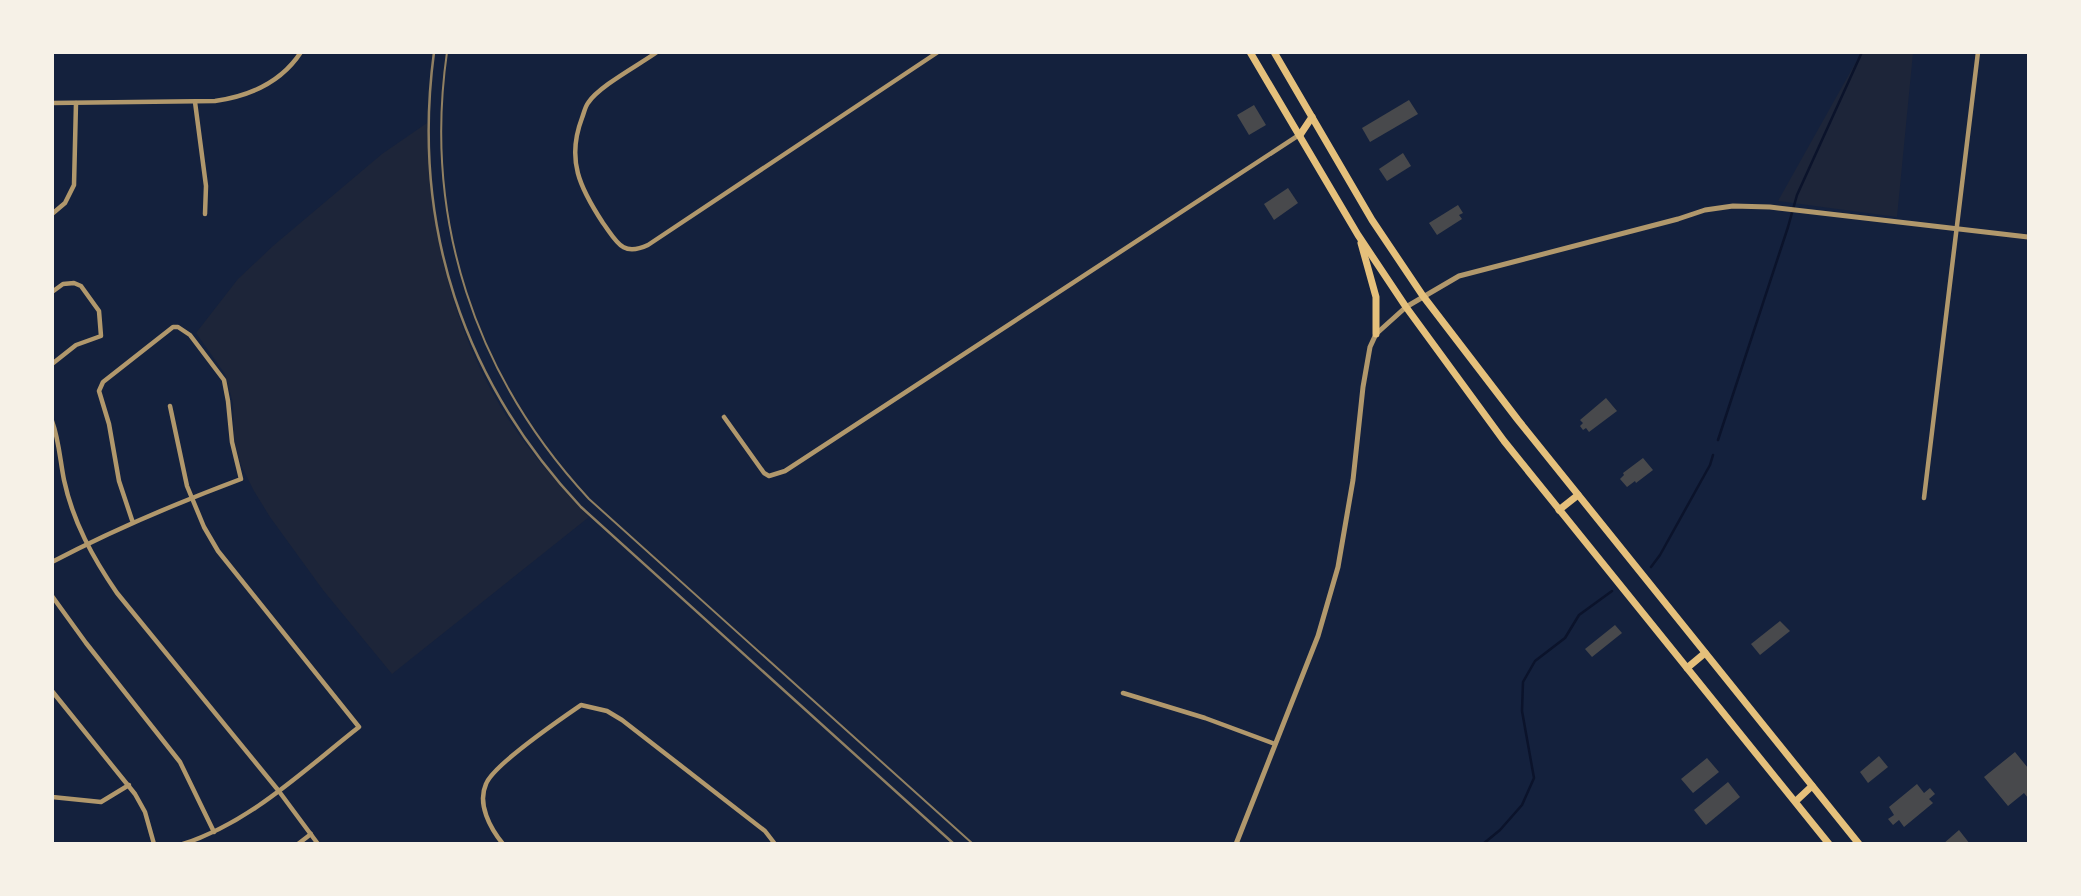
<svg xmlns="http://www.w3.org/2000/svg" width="2081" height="896" viewBox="0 0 2081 896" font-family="'Space Grotesk',sans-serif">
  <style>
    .green { fill: #1d2539 }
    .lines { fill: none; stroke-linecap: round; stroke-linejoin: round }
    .stream { stroke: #0b132b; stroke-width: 2.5 }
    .building { fill: #48494c }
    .minor { stroke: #b1986c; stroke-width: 4.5 }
    .tertiary { stroke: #b1986c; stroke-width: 5 }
    .primary { stroke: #e5c07b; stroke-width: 7 }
    .tram { stroke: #918062; stroke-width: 2 }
    .rail { stroke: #918062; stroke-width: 2.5 }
  </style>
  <rect width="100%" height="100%" fill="#14213d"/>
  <g class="green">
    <path d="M1861,53H1913L1897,217L1778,201Z"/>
    <path d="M427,123C428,221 450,324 502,409C526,449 558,483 589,517L392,674L323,590L270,517L254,491L241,465L234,441L233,403L225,374L196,333L238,279L273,246L382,154Z"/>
  </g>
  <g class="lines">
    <g class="stream">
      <path d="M1718,440L1788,227L1797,195L1862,52"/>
      <path d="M1651,567L1660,555L1710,465L1713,455"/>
      <path d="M1483,844L1500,830L1522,805L1534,778L1522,711L1523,682L1535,661L1565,638L1579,615L1612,591"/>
    </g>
  </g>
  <g class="building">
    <path d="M1409,100L1418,114L1370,142L1362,128Z"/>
    <path d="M1254,105L1266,125L1249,135L1237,115Z"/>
    <path d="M1403,153L1411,166L1387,181L1379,169Z"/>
    <path d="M1288,188L1298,203L1274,220L1264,204Z"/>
    <path d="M1458,205L1463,213L1459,215L1462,219L1437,235L1429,223Z"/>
    <path d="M1606,398L1617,411L1589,432L1586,428L1583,430L1580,426L1583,423L1580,420Z"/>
    <path d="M1643,458L1653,470L1636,483L1635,481L1627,487L1620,479L1624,475L1623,473Z"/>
    <path d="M1780,621L1790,631L1760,655L1751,644Z"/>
    <path d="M1615,625L1622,633L1592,657L1585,649Z"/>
    <path d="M2015,752L2028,768V798L2024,793L2008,806L1984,777Z"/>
    <path d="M1879,756L1888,767L1868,783L1860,772Z"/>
    <path d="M1707,758L1719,772L1693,793L1681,779Z"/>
    <path d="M1728,782L1740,797L1706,825L1694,810Z"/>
    <path d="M1917,784L1924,793L1930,788L1935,794L1929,799L1933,803L1904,827L1899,820L1893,825L1888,819L1894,815L1889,807Z"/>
    <path d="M1959,830L1970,844H1943Z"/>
  </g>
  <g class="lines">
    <g class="minor">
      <path d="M657,52C639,65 599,86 588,103C585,107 584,113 582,118C566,160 580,188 603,223C617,242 622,257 648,245L938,52"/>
      <path d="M195,102L206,186L205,214"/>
      <path d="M52,103L215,101C250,96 281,83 301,52"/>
      <path d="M52,214L65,203L74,185L76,103"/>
      <path d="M52,292L63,284L74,283L81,286L99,311L101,336L76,345L52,364"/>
      <path d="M170,406L187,486L204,527L218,551L359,727C304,770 251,822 183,844"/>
      <path d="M724,417L764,473L769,476L785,471L1299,135"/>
      <path d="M52,421C59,440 60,460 64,480C73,522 93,558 117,593L278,790L318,844"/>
      <path d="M1924,498L1978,52"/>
      <path d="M52,562C113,530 177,503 241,479L232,442L228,401L224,380L190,335L178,327H173L103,382L99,391L109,424L119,481L133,523"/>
      <path d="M52,596L86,643L180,762L214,832"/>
      <path d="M52,691L135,794L145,812L154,844"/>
      <path d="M1123,693L1205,718L1275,744"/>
      <path d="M52,797L101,802L129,785"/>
      <path d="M298,844L311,834"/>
      <path d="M503,844C490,828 477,804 486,784C493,765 562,718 581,705L607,711L622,720L765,831L775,844"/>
    </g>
    <path class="tertiary" d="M1236,844L1318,636L1338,567L1353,480L1363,387L1370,347L1376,334L1406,307L1459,276L1678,219L1705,210L1733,206L1770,207L2028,237"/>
    <g class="primary">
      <path d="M1250,52L1358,235L1406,307L1504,441L1829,844"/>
      <path d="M1274,52L1372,220L1423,296L1518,420L1859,844"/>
      <path d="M1300,135L1312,117"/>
      <path d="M1361,243L1376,297V334"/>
      <path d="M1559,510L1578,495"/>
      <path d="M1687,668L1705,653"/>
      <path d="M1796,801L1812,786"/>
    </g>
    <path class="tram" d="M447,52C423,219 475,376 589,499L973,844"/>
    <path class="rail" d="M434,52C411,225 463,381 581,507L954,844"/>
  </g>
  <rect width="2081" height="896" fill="none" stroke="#f6f1e7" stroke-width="108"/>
</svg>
